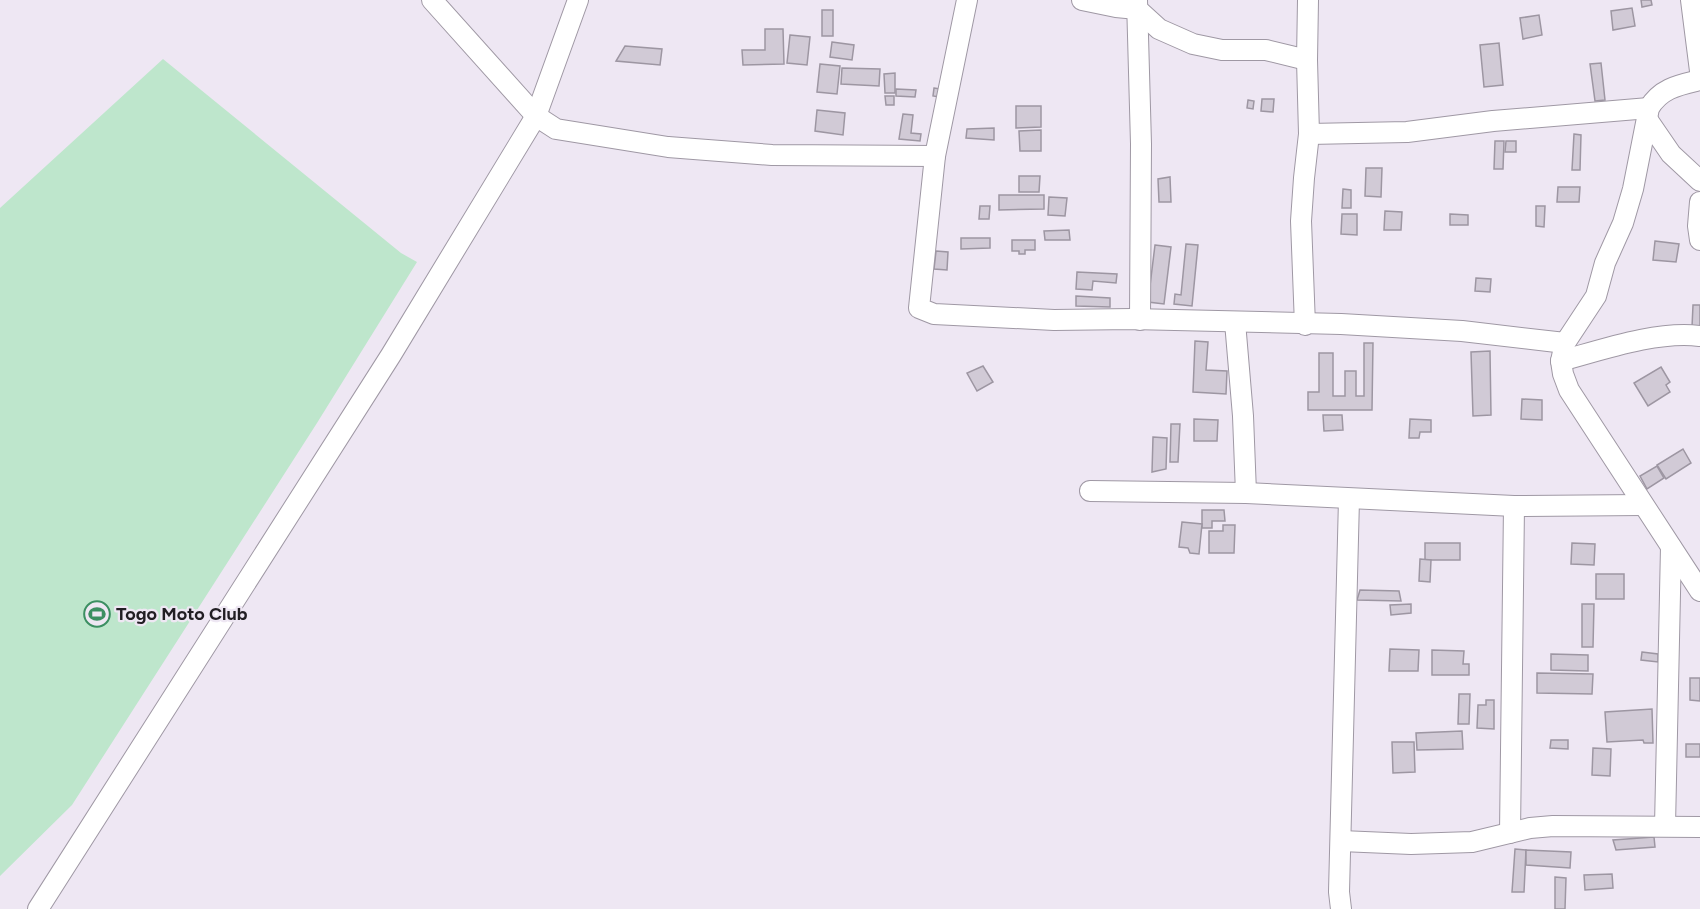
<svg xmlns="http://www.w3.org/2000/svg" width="1700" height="909" viewBox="0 0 1700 909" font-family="Figtree,sans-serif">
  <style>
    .green { fill: #bee6cc }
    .building { fill: #d1cad6; stroke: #9d96a2; stroke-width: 1.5 }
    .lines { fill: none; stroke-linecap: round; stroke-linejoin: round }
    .minor-casing { stroke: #9f98a4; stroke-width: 22 }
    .minor { stroke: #fff; stroke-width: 20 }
    .labels { text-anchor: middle; stroke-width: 4.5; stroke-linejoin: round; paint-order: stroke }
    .poi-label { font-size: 18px; font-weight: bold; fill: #211e23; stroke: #eee7f3; text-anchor: start }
  </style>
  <rect width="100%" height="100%" fill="#eee7f3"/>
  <path class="green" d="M163,59L401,253L417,262L317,423L72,805L0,876V208Z"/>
  <g class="building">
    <path d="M1641,0H1651L1652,5L1642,7Z"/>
    <path d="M1632,8L1635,26L1613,30L1611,11Z"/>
    <rect x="822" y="10" width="11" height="26"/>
    <path d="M1539,15L1542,35L1523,39L1520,18Z"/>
    <path d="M765,29H783L784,64L743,65L742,50H765Z"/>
    <path d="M790,35L810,37L807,65L787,63Z"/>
    <path d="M832,42L854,45L852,60L830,57Z"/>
    <path d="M1499,43L1503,85L1484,87L1480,45Z"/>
    <path d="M625,46L662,49L660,65L616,61Z"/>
    <path d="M1601,63L1605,100L1595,101L1590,64Z"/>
    <path d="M820,64L840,66L837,94L817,92Z"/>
    <path d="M842,68L880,69L879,86L841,84Z"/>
    <path d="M895,73V93H885L884,74Z"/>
    <path d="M934,88L947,90L945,98L933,96Z"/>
    <path d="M896,89L916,90L915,97L896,96Z"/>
    <path d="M885,96H894V105H886Z"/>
    <path d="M1262,99H1274L1273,112L1261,111Z"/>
    <path d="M1248,100L1254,101L1253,109L1247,108Z"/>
    <path d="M1016,106H1041V127L1016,128Z"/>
    <path d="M817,110L845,113L843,135L815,131Z"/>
    <path d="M903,114L913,115L911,133L921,134L920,141L899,139Z"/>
    <path d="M994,128V140L966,138L967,129Z"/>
    <path d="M1041,130V151H1020L1019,131Z"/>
    <path d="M1574,134L1581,135L1580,170H1572Z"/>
    <path d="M1495,141H1504L1503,169H1494Z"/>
    <path d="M1506,141H1516V152H1505Z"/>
    <path d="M1366,168H1382L1381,197L1365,196Z"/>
    <path d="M1019,176H1040L1039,192H1019Z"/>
    <path d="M1170,177L1171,202H1159L1158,179Z"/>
    <path d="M1558,187H1580L1579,202H1557Z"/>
    <path d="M1343,189L1351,190V208H1342Z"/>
    <path d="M999,195H1044V209L999,210Z"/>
    <path d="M1049,197L1067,198L1065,216L1048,215Z"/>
    <path d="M980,206H990L989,219H979Z"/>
    <path d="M1536,206H1545L1544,227L1536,226Z"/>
    <path d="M1385,211L1402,212L1401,230H1384Z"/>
    <path d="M1342,214H1357V235L1341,234Z"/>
    <path d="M1450,214L1468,215V225H1450Z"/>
    <path d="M1069,230L1070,240H1045L1044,231Z"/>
    <path d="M961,238H990V248L961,249Z"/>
    <path d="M1012,240H1035V250H1025V254H1019V251H1012Z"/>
    <path d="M1655,241L1679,244L1676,262L1653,260Z"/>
    <path d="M1186,244L1198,245L1192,306L1174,304L1175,294L1181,295Z"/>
    <path d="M1155,245L1171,247L1164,304L1148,302Z"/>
    <path d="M936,251L948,252L947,270L934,269Z"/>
    <path d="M1077,272L1117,274L1116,283L1093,281L1092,290L1076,289Z"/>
    <path d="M1476,278L1491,279L1490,292L1475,291Z"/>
    <path d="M1076,296L1110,298V307L1076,306Z"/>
    <path d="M1693,305H1700V328L1692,327Z"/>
    <path d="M1195,341L1208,342L1206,370L1227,371L1226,394L1193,392Z"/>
    <path d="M1364,343H1373L1372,410H1308V392H1319V353H1333V396H1345V371H1356V396H1364Z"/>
    <path d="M1490,351L1491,415L1473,416L1471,352Z"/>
    <path d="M983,366L993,382L977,391L967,373Z"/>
    <path d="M1661,367L1670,382L1666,385L1670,392L1648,406L1634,383Z"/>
    <path d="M1522,399L1542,400V420L1521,419Z"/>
    <path d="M1323,415H1342L1343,430L1324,431Z"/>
    <path d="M1194,419L1218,420L1217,441H1194Z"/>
    <path d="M1410,419L1431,420V432H1420L1419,438H1409Z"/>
    <path d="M1171,424H1180L1178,462H1170Z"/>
    <path d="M1153,437L1167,438L1166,469L1152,472Z"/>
    <path d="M1683,449L1691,463L1666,479L1657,465Z"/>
    <path d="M1657,466L1664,478L1647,489L1640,476Z"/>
    <path d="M1202,510H1224L1225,521H1212V528H1202Z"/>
    <path d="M1182,522L1202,524L1199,554L1190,553L1188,548L1179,547Z"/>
    <path d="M1223,525H1235L1234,553H1209V531H1223Z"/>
    <rect x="1425" y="543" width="35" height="17"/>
    <path d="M1572,543L1595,544L1594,565L1571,564Z"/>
    <path d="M1420,559L1431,560L1430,582L1419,581Z"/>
    <rect x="1596" y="574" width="28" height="25"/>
    <path d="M1360,590L1399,591L1401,601L1357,600Z"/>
    <path d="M1411,604V613L1391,615L1390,605Z"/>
    <path d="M1582,604H1594L1593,647H1582Z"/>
    <path d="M1390,649L1419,650L1418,671H1389Z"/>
    <path d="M1432,650L1464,651L1463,664H1469V675H1432Z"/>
    <path d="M1642,652L1658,654V662L1641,660Z"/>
    <path d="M1551,654L1588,655V671L1551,670Z"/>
    <path d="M1537,673L1593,674L1592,694L1537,693Z"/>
    <path d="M1690,678H1700V701L1690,700Z"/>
    <path d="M1459,694H1470L1469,724H1458Z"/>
    <path d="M1486,700H1494V729L1477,728L1478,705H1486Z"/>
    <path d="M1652,709L1653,743H1644L1643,740L1607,742L1605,712Z"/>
    <path d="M1462,731L1463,749L1417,750L1416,733Z"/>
    <path d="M1551,740H1568V749L1550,748Z"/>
    <path d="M1392,742H1414L1415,772L1393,773Z"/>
    <rect x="1686" y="744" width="14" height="13"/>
    <path d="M1593,748L1611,749L1610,776L1592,775Z"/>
    <path d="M1654,837L1655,847L1616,850L1613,840Z"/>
    <path d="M1515,849L1526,850L1524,892H1512Z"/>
    <path d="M1526,850L1571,852L1570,868L1526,865Z"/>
    <path d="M1612,874L1613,888L1585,890L1584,875Z"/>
    <path d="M1555,877L1566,878L1565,909H1555Z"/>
  </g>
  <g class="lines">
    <g class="minor-casing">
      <g id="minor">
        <path d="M432,0L536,116L556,129L668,147L772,155L935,156"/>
        <path d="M967,0L935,156L919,308L934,314L1054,320L1132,319L1341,324L1462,331L1565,343"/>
        <path d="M1082,0L1116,7L1137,9L1159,29L1193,44L1222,50H1266L1307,60"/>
        <path d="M1137,0L1141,144L1140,320"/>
        <path d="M1691,0L1700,71"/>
        <path d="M1700,80C1679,85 1661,88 1649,108L1633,189L1623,223L1605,263L1596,296L1565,343L1561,361L1563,374L1569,390L1700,591"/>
        <path d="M1647,119L1671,154L1700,181"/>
        <path d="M1309,134L1407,132L1493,121L1649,108"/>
        <path d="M1700,202L1698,226L1700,240"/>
        <path d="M1235,322L1243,416L1246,493"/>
        <path d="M1305,325L1301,221L1304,178L1309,134L1307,60L1308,0"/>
        <path d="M1561,361C1601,350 1659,330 1700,336"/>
        <path d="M1090,491L1246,493L1514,506L1643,505"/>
        <path d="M1665,826L1671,547"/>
        <path d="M1510,833L1514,506"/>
        <path d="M1341,841L1411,844L1472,842L1530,828L1553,826L1700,827"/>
        <path d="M38,909L391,355L536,116L578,0"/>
        <path d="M1341,909L1339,892L1349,499"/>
      </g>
    </g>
    <use href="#minor" class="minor"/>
  </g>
  <defs>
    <g id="stadium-ring" transform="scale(1.35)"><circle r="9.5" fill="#eee7f3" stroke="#3c8f62" stroke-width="1.5"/><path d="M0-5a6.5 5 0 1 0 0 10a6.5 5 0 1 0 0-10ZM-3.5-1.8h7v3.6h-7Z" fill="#3c8f62"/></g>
  </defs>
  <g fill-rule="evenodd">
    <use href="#stadium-ring" x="97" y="614"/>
  </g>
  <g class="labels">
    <g class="poi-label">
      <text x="116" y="620">Togo Moto Club</text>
    </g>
  </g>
</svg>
